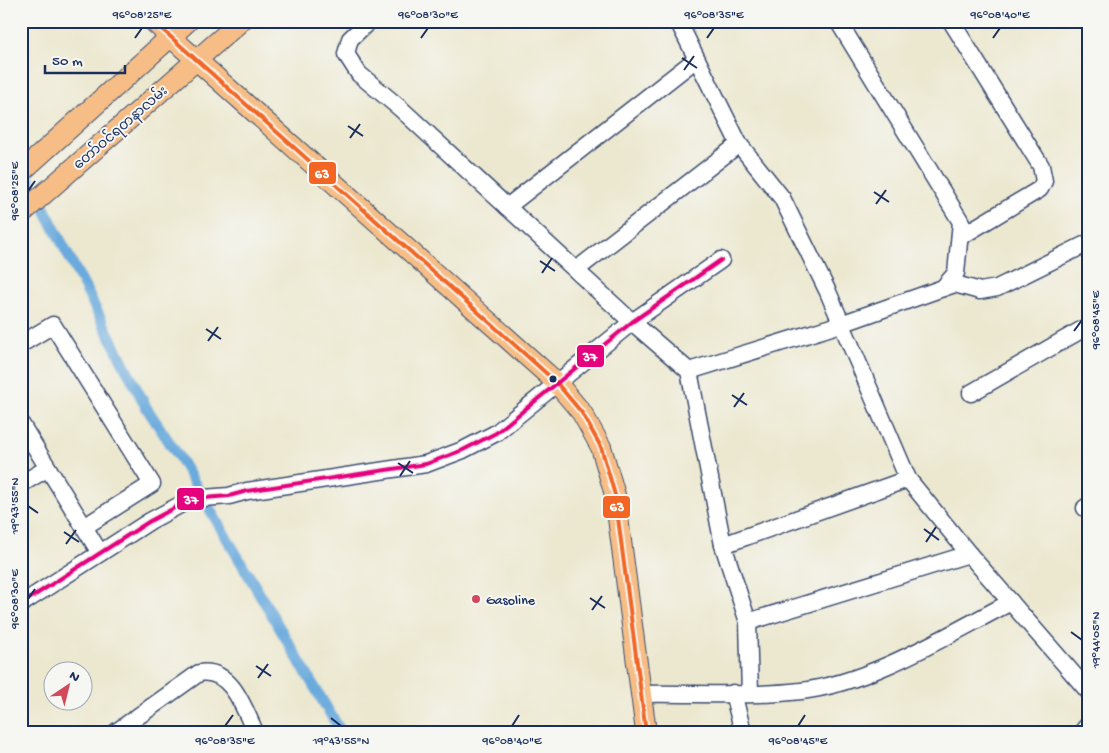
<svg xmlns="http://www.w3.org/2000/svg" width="1109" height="753" viewBox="0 0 1109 753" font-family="'Gochi Hand','Noto Sans Myanmar',sans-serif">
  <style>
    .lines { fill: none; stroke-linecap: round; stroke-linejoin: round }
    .canal { stroke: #6aaadd; stroke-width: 11 }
    .minor-casing { stroke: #3a4b6f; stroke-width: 19 }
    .major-casing { stroke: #3a4b6f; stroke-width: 22 }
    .minor { stroke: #fff; stroke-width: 16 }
    .major { stroke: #f6be86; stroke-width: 20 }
    .bus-1-casing { stroke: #f6f6f2; stroke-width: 8 }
    .bus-2-casing { stroke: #f6f6f2; stroke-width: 8 }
    .bus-1 { stroke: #f26522; stroke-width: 4 }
    .bus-2 { stroke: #e5007d; stroke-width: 4 }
    .ticks { fill: none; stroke: #1b2f5e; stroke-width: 2 }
    .bus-dot { fill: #1b2f5e; stroke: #f6f6f2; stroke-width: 2 }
    .poi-dot { fill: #d1495b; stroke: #f6f6f2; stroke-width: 2 }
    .labels { text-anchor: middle; stroke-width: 4; stroke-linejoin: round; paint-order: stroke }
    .street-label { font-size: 14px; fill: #1b2f5e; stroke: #f6f6f2 }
    .poi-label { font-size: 14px; fill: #1b2f5e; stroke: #f6f6f2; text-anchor: start }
    .line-badge { stroke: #f6f6f2; stroke-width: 2 }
    .badge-label { font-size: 14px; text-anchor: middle; font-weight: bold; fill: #fff }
    .neatline { fill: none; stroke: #1b2f5e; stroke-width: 2 }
    .ticks-label { font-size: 12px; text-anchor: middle; fill: #1b2f5e }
  </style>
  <rect width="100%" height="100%" fill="#f6f6f2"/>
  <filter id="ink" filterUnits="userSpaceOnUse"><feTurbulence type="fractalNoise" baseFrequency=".02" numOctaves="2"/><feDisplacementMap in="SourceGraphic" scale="10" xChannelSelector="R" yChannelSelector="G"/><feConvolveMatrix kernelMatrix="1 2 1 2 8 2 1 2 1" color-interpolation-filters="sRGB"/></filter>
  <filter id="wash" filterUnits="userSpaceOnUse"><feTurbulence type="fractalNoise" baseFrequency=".0096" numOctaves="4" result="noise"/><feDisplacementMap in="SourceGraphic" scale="20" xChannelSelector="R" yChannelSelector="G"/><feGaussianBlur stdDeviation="1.12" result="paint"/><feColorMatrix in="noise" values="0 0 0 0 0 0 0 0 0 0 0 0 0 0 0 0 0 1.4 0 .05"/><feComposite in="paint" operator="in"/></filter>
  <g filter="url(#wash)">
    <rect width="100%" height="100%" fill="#ece8d0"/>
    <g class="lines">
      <path class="canal" d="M22,165L146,407L179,457L341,732"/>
    </g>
  </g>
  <g filter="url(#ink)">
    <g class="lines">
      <g class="minor-casing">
        <g id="minor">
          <path d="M369,21L350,39L346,54L359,74L401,109L632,322L689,371L723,545L748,622L750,693"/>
          <path d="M678,21L739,144L782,198L828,292L908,479L969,554L1088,691"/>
          <path d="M951,21L1041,166L1044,181L1040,189L960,237"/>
          <path d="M507,207L695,60"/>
          <path d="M576,270L739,144"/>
          <path d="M943,288L955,284L980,291L997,288L1088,243"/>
          <path d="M21,344L53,325L152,484L84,527"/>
          <path d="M689,371L841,324L943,288L956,273L961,222L838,21"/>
          <path d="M971,393L1088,326"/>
          <path d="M21,424L100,553"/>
          <path d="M21,484L48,468"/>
          <path d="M1085,508L1088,506"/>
          <path d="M723,545L908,479"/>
          <path d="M21,604L150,521L191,499L229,496L247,491L426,464L463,450L496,433L632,322L721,260"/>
          <path d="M748,622L969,554"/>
          <path d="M733,693L743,732"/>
          <path d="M641,694C694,693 749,697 801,691C871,683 949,634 1011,602"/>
          <path d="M116,732L199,673C231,667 244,708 255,732"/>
          <path d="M1082,732L1088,725"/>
        </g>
      </g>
      <g class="major-casing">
        <g id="major">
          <path d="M153,21L556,382L582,413L601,447L615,495L646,732"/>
          <path d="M21,172L188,21"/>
          <path d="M21,214L241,21"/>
        </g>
      </g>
      <use href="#minor" class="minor"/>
      <use href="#major" class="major"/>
      <g class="bus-1-casing">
        <path id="bus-1" d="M153,21L556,382L582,413L601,447L615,495L646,732"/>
      </g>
      <g class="bus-2-casing">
        <path id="bus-2" d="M21,604L150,521L191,499L229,496L247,491L426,464L463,450L496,433L632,322L721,260"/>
      </g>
      <use href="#bus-1" class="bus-1"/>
      <use href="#bus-2" class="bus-2"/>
    </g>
  </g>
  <path class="ticks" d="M135,38L142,28M421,38L428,28M707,38L714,28M993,38L1000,28M682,58L697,68M684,70L694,56M348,126L363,136M350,138L360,124M28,191L35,181M874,192L889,202M876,204L886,190M540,261L555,271M542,273L552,258M206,329L221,339M1074,331L1082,320M208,341L218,327M732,395L747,405M734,407L744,393M398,463L413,473M400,476L410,461M28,506L38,513M924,529L939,540M64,532L79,542M926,542L936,527M66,544L76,530M590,598L605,608M28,599L35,589M592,610L602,596M1071,632L1082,640M256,666L271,676M258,678L268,664M331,718L341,726M225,726L233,715M512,726L519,715M798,726L805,715"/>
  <circle class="bus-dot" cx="553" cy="379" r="4.5"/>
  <circle class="poi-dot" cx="476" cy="599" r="5"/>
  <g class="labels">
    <g class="street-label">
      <text transform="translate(120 127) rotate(-41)" y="5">တော်ဝင်ရတနာလမ်း</text>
    </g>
    <g class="poi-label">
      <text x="486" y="604">Gasoline</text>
    </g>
  </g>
  <g class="line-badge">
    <rect x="308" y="161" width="29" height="24" rx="5" fill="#f26522"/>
    <rect x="576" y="344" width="29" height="24" rx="5" fill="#e5007d"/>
    <rect x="176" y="487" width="29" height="24" rx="5" fill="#e5007d"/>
    <rect x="602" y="495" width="29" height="24" rx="5" fill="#f26522"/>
  </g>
  <g class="badge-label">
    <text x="322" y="178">63</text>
    <text x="590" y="361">37</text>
    <text x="191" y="504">37</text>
    <text x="617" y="511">63</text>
  </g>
  <rect width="1109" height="753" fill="none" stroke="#f6f6f2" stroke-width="55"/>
  <g transform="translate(68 686) rotate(35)"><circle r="24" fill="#f6f6f2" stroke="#9ea6b7"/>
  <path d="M0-4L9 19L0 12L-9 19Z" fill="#d1495b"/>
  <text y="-8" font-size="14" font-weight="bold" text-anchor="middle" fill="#1b2f5e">N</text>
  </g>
  <path d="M45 65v8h80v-8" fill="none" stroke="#1b2f5e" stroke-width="2.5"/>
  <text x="52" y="65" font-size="15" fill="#1b2f5e" stroke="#f6f6f2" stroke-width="4" paint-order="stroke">50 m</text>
  <rect x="28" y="28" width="1054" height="698" class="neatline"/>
  <g class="ticks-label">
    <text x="142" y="18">96°08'25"E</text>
    <text x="428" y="18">96°08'30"E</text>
    <text x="714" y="18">96°08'35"E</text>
    <text x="1000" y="18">96°08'40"E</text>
    <text transform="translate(14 191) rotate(-90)" y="4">96°08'25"E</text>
    <text transform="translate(1095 320) rotate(-90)" y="4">96°08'45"E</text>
    <text transform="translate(14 506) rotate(-90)" y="4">19°43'55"N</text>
    <text transform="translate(14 599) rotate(-90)" y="4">96°08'30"E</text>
    <text transform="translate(1095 640) rotate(-90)" y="4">19°44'05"N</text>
    <text x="225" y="744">96°08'35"E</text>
    <text x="341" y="744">19°43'55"N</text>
    <text x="512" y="744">96°08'40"E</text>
    <text x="798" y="744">96°08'45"E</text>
  </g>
</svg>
